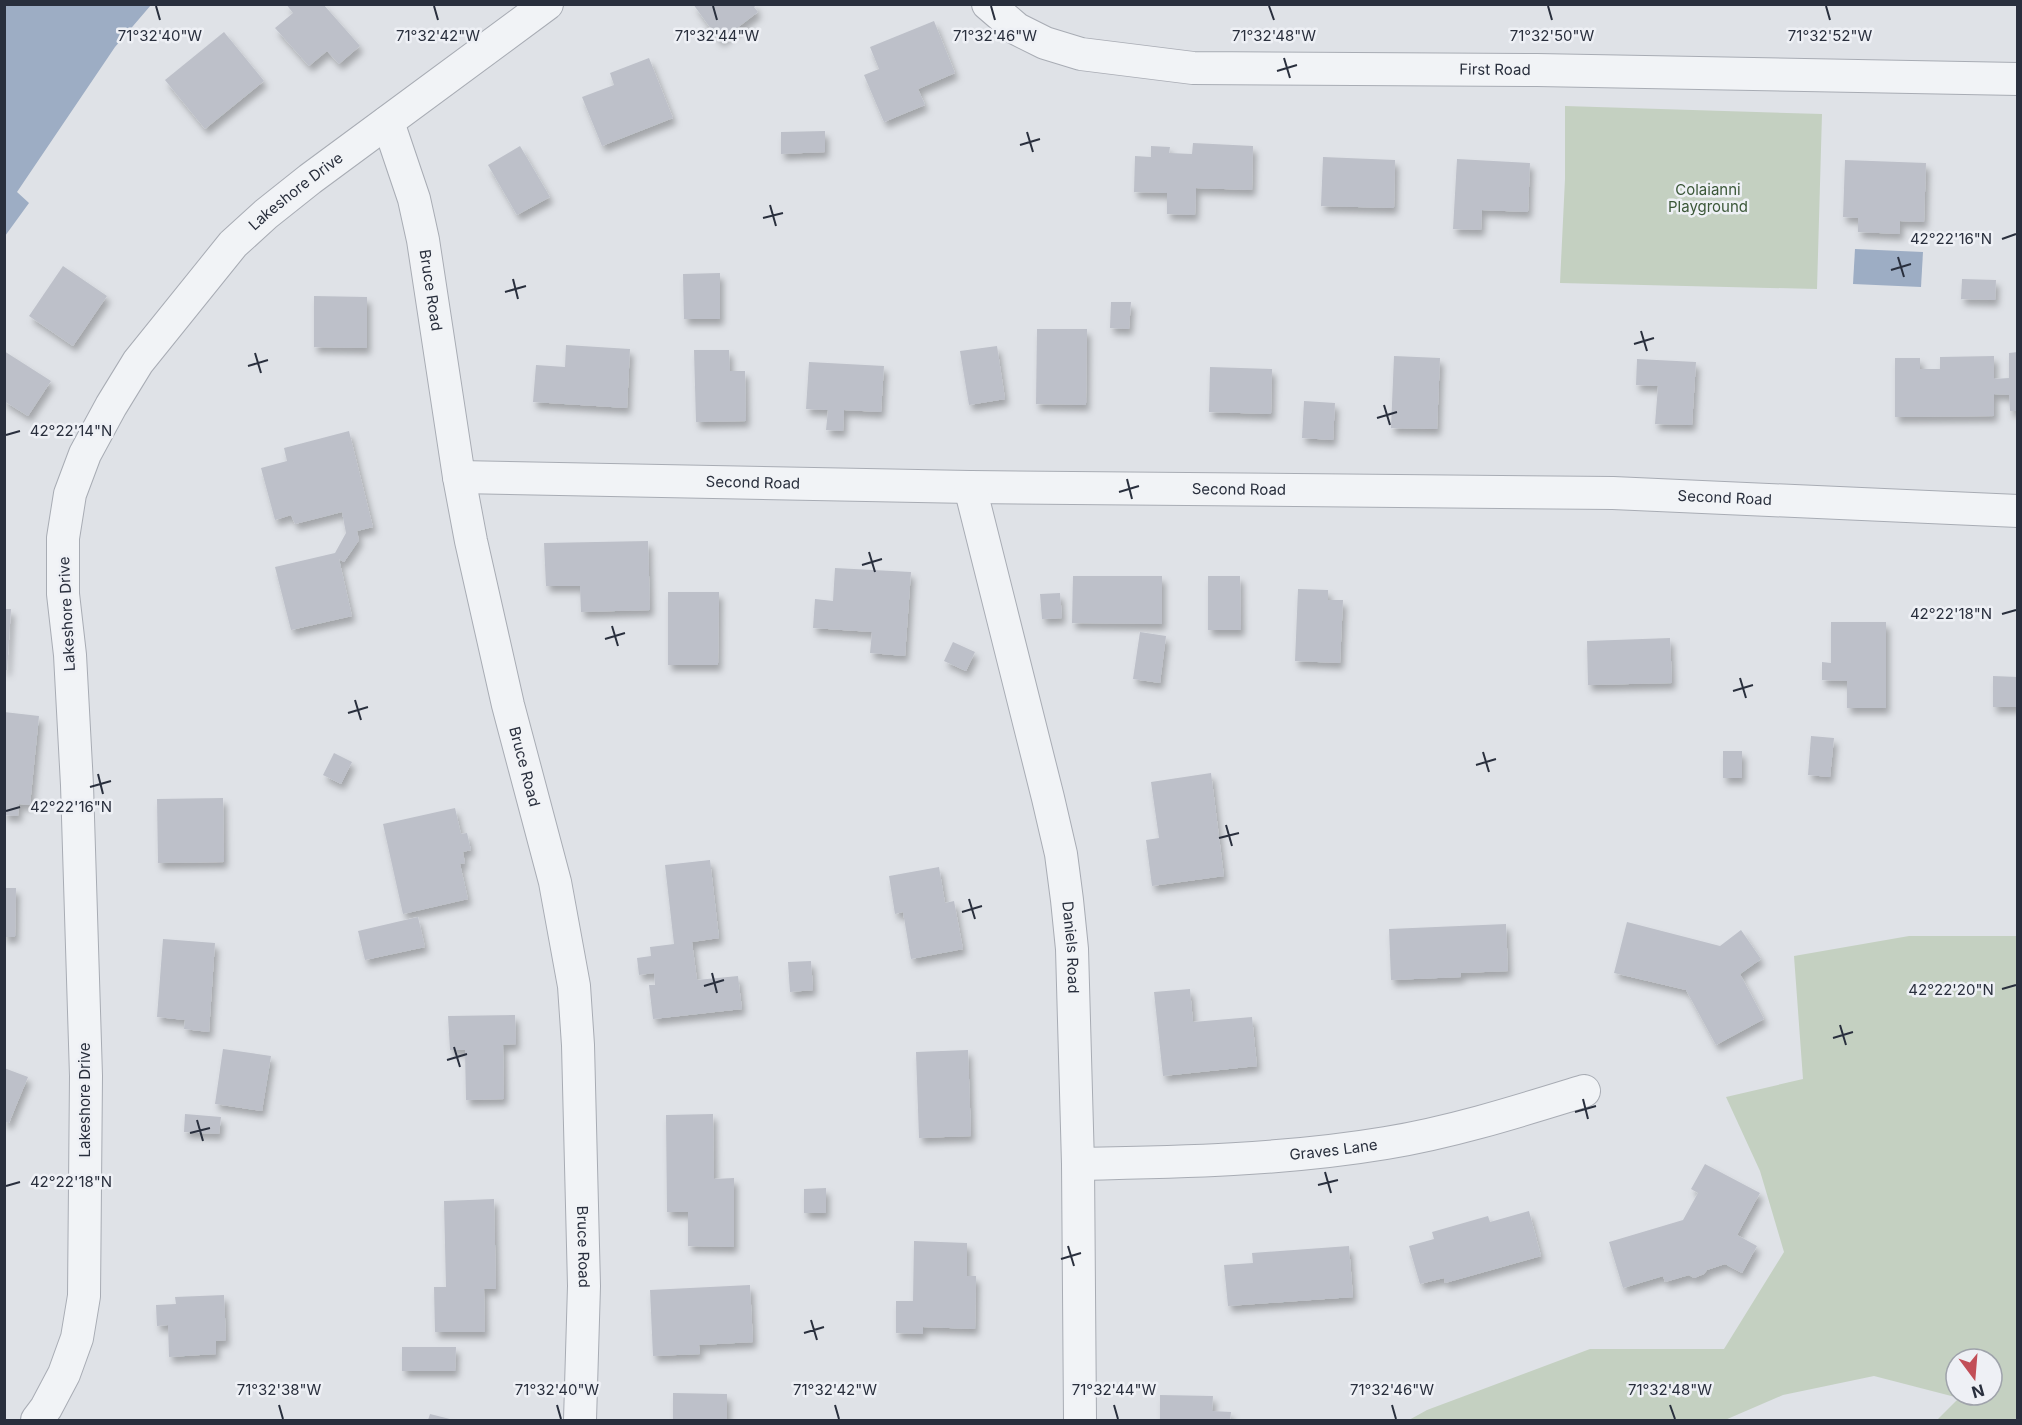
<svg xmlns="http://www.w3.org/2000/svg" width="2022" height="1425" viewBox="0 0 2022 1425" font-family="Inter,sans-serif">
  <style>
    .green { fill: #c4d0c1; fill-rule: evenodd }
    .water { fill: #9dadc4 }
    .building { fill: #bdc0c9; filter: url(#shadow) }
    .lines { fill: none; stroke-linecap: round; stroke-linejoin: round }
    .minor-casing { stroke: #a8acb4; stroke-width: 34 }
    .minor { stroke: #f1f3f6; stroke-width: 32 }
    .ticks { fill: none; stroke: #292f3d; stroke-width: 2 }
    .labels { text-anchor: middle; stroke-width: 5; stroke-linejoin: round; paint-order: stroke }
    .street-label { font-size: 15px; fill: #292f3d; stroke: #eef0f5 }
    .park-label { font-size: 15px; fill: #3b5738; stroke: #eef0f5 }
    .ticks-label { font-size: 15px; text-anchor: middle; fill: #292f3d; stroke: #eef0f5; stroke-width: 5; stroke-linejoin: round; paint-order: stroke }
  </style>
  <defs>
    <filter id="shadow"><feDropShadow dx="3.5" dy="6" stdDeviation="3" flood-color="#0004"/></filter>
  </defs>
  <rect width="100%" height="100%" fill="#dfe2e7"/>
  <g class="green">
    <path d="M1565,106L1822,114L1817,289L1560,283L1565,179Z"/>
    <path d="M1909,936H2017V1420H1937L1959,1398L1874,1376L1783,1395L1725,1420H1409L1427,1410L1590,1349H1724L1784,1252L1760,1171L1726,1097L1803,1079L1794,956ZM1956,1359H1992V1395H1956Z"/>
  </g>
  <g class="water">
    <path d="M5,4L151,5L115,47L17,192L29,203L5,236Z"/>
    <path d="M1855,249L1923,252L1921,287L1853,284Z"/>
  </g>
  <g class="building">
    <path d="M286,4H323L360,46L339,64L327,51L309,66L275,28L293,13Z"/>
    <path d="M693,4H758L754,7L758,12L720,41Z"/>
    <path d="M934,21L955,73L918,89L925,105L884,122L864,75L879,69L870,47Z"/>
    <path d="M224,32L264,81L205,129L165,80Z"/>
    <path d="M649,58L673,118L602,146L582,97L614,85L610,73Z"/>
    <path d="M825,131V152L781,154V132Z"/>
    <path d="M1193,143L1253,146L1252,190L1196,188L1195,215L1167,214V193L1134,192L1135,156L1151,157V146L1170,147L1169,153L1192,154Z"/>
    <path d="M520,146L550,197L517,215L488,165Z"/>
    <path d="M1323,157L1395,160L1394,208L1321,206Z"/>
    <path d="M1457,159L1530,163L1528,212L1482,210L1481,230L1453,229Z"/>
    <path d="M1845,160L1926,163L1924,222L1900,221V234L1858,232V218L1843,217Z"/>
    <path d="M63,266L107,296L73,346L29,316Z"/>
    <path d="M720,273V319H684L683,274Z"/>
    <path d="M1962,279L1996,280L1995,300L1961,299Z"/>
    <path d="M314,296L367,297V348L314,347Z"/>
    <path d="M1111,302H1131L1129,329L1110,328Z"/>
    <path d="M1037,329H1087L1086,405L1036,404Z"/>
    <path d="M566,345L630,349L627,408L533,402L536,365L565,367Z"/>
    <path d="M997,346L1005,399L969,405L960,351Z"/>
    <path d="M694,350H729L730,371H745L746,421L696,422Z"/>
    <path d="M4,351L51,381L28,416L4,401Z"/>
    <path d="M2018,352V411H2010L2009,395L1994,394V416L1895,417V358H1920V369H1940V357L1994,356V379L2009,378V353Z"/>
    <path d="M1394,356L1440,358L1437,429L1391,428Z"/>
    <path d="M1637,359L1696,362L1692,425L1655,424L1658,386L1636,385Z"/>
    <path d="M809,362L884,366L881,412L844,410L843,431L826,430L828,410L806,409Z"/>
    <path d="M1210,367L1272,369L1271,414L1209,412Z"/>
    <path d="M1304,401L1335,403L1333,440L1302,438Z"/>
    <path d="M349,431L373,527L357,531L359,540L344,562L339,559L352,616L291,630L275,567L335,553L346,533L342,512L295,524L291,515L275,520L261,468L287,461L284,448Z"/>
    <path d="M648,541L650,610L581,612L580,586H546L544,543Z"/>
    <path d="M835,568L911,572L905,656L870,653L872,632L813,628L815,599L833,601Z"/>
    <path d="M1073,576H1162V624L1072,623Z"/>
    <path d="M1208,576H1240L1241,630H1208Z"/>
    <path d="M1298,589L1328,590V600H1343L1340,663L1295,661Z"/>
    <path d="M668,592H719L718,665H668Z"/>
    <path d="M1060,593L1062,618L1042,619L1040,594Z"/>
    <path d="M4,609H11L7,670H4Z"/>
    <path d="M1831,622H1886V708H1847V681L1822,680V662L1831,663Z"/>
    <path d="M1140,632L1166,636L1160,683L1133,679Z"/>
    <path d="M1670,638L1672,683L1588,685L1587,641Z"/>
    <path d="M953,642L975,652L966,671L944,661Z"/>
    <path d="M1993,676L2018,677V707H1993Z"/>
    <path d="M4,712L39,716L30,805L19,804L18,816L4,815Z"/>
    <path d="M1811,736L1834,738L1830,777L1808,775Z"/>
    <rect x="1723" y="751" width="19" height="27"/>
    <path d="M334,753L352,762L341,784L323,775Z"/>
    <path d="M1211,773L1224,876L1152,886L1146,840L1159,838L1151,782Z"/>
    <path d="M223,798L224,862L158,863L157,799Z"/>
    <path d="M455,808L461,834L467,833L471,850L463,852L465,863L460,864L468,899L403,914L383,824Z"/>
    <path d="M710,860L719,938L692,942L697,980L738,976L742,1009L653,1019L649,985H655L654,973L639,975L637,958L651,956L650,947L674,944L665,865Z"/>
    <path d="M939,867L945,903L954,901L963,949L911,959L903,912L895,914L889,876Z"/>
    <path d="M4,888H16L15,937H4Z"/>
    <path d="M418,917L425,947L365,960L358,931Z"/>
    <path d="M1627,922L1720,946L1741,930L1761,959L1740,974L1764,1019L1716,1045L1686,990L1614,973Z"/>
    <path d="M1506,924L1508,971L1461,973V977L1391,980L1389,929Z"/>
    <path d="M163,939L215,943L209,1032L184,1029L185,1020L157,1017Z"/>
    <path d="M811,961L813,990L790,992L788,962Z"/>
    <path d="M1190,989L1193,1022L1252,1017L1257,1066L1163,1076L1154,992Z"/>
    <path d="M515,1015L516,1044L503,1045L504,1099L466,1100L465,1050H450L448,1016Z"/>
    <path d="M223,1049L271,1056L262,1111L215,1104Z"/>
    <path d="M968,1050L971,1136L919,1138L916,1052Z"/>
    <path d="M4,1068L28,1077L9,1123L4,1122Z"/>
    <path d="M185,1114L221,1117L219,1134L184,1132Z"/>
    <path d="M713,1114L714,1179L734,1178V1247L688,1246V1212H667L666,1115Z"/>
    <path d="M1705,1164L1760,1193L1737,1235L1757,1246L1742,1273L1725,1264L1707,1270L1704,1274L1694,1278L1689,1275L1665,1282L1663,1276L1623,1288L1609,1242L1683,1220L1698,1193L1691,1189Z"/>
    <path d="M826,1188V1213H804V1189Z"/>
    <path d="M494,1199L496,1289H484L485,1332H435L434,1287H446L444,1201Z"/>
    <path d="M1529,1211L1541,1256L1445,1283L1444,1278L1420,1284L1409,1246L1434,1239L1432,1232L1488,1216L1490,1222Z"/>
    <path d="M914,1241L967,1243V1276H976L975,1329L923,1327V1334L896,1333V1301H913Z"/>
    <path d="M1349,1246L1353,1297L1228,1306L1224,1265L1253,1263L1252,1253Z"/>
    <path d="M750,1285L753,1342L699,1345L700,1354L653,1356L650,1290Z"/>
    <path d="M224,1295L226,1340L216,1341V1354L169,1357L168,1325L157,1326L156,1305L176,1304L175,1297Z"/>
    <path d="M402,1347H456L455,1371H402Z"/>
    <path d="M673,1393L727,1394V1420H673Z"/>
    <path d="M1160,1395L1213,1396L1212,1411L1231,1412L1230,1420H1160Z"/>
    <path d="M430,1414L454,1420H428Z"/>
  </g>
  <g class="lines">
    <g class="minor-casing">
      <g id="minor">
        <path id="s1" d="M988,4L1017,29L1045,43L1081,54L1193,68L1537,70L2018,79"/>
        <path id="s2" d="M388,122L414,199L423,240L459,477L471,541L508,705L555,882L574,986L578,1045L584,1286L580,1420"/>
        <path id="s3" d="M459,477L970,487L1613,493L2018,511"/>
        <path id="s4" d="M970,487L1048,798L1061,854L1067,900L1072,949L1078,1164L1080,1420"/>
        <path id="s5" d="M1078,1164C1182,1162 1284,1160 1386,1143C1453,1132 1519,1111 1584,1091"/>
        <path id="s6" d="M37,1420L46,1408L64,1374L77,1338L84,1296L86,1076L77,785L70,655L63,594V538L70,494L85,454L111,406L138,362L233,244L266,214L310,179L547,4"/>
      </g>
    </g>
    <use href="#minor" class="minor"/>
  </g>
  <path class="ticks" d="M156,6L160,20M434,6L438,20M713,6L717,20M991,6L995,20M1269,6L1274,20M1548,6L1552,20M1826,6L1830,20M1284,58L1290,78M1277,71L1297,65M1027,132L1033,152M1020,145L1040,139M770,205L776,226M763,218L783,213M2002,239L2016,234M1898,257L1904,277M1891,270L1911,264M513,279L518,299M505,292L526,286M1641,331L1647,351M1634,344L1654,338M255,353L261,373M248,366L268,360M1384,405L1390,425M1377,418L1397,412M6,435L20,431M1127,479L1132,499M1119,492L1139,486M869,552L875,572M862,565L882,559M2002,614L2016,610M612,626L618,646M605,639L625,633M1740,678L1746,698M1733,691L1753,685M355,700L361,720M348,713L368,707M1483,752L1489,772M1476,765L1496,759M98,774L103,794M90,787L111,781M6,811L20,807M1226,825L1232,846M1219,838L1239,833M969,899L975,919M962,912L982,906M712,973L717,993M704,986L724,980M2002,989L2016,985M1840,1025L1846,1045M1833,1038L1853,1032M454,1047L460,1067M447,1060L467,1054M1583,1099L1588,1119M1575,1112L1596,1106M197,1120L203,1141M190,1133L210,1128M1325,1172L1331,1193M1318,1185L1338,1180M6,1186L20,1182M1068,1246L1074,1266M1061,1259L1081,1253M811,1320L817,1340M804,1333L824,1327M279,1405L283,1419M557,1405L561,1419M835,1405L839,1419M1114,1405L1118,1419M1392,1405L1396,1419M1670,1405L1675,1419"/>
  <g class="labels">
    <g class="street-label">
      <text dy="5" stroke="none"><textPath href="#s1" startOffset="522">First Road</textPath></text>
      <text dy="5" stroke="none"><textPath href="#s6" startOffset="1320">Lakeshore Drive</textPath></text>
      <text dy="5" stroke="none"><textPath href="#s2" startOffset="174">Bruce Road</textPath></text>
      <text dy="5" stroke="none"><textPath href="#s3" startOffset="294">Second Road</textPath></text>
      <text dy="5" stroke="none"><textPath href="#s3" startOffset="780">Second Road</textPath></text>
      <text dy="5" stroke="none"><textPath href="#s3" startOffset="1266">Second Road</textPath></text>
      <text transform="translate(67 614) rotate(-93)" y="5">Lakeshore Drive</text>
      <text dy="5" stroke="none"><textPath href="#s2" startOffset="660">Bruce Road</textPath></text>
      <text dy="5" stroke="none"><textPath href="#s4" startOffset="472">Daniels Road</textPath></text>
      <text transform="translate(85 1100) rotate(-90)" y="5">Lakeshore Drive</text>
      <text dy="5" stroke="none"><textPath href="#s5" startOffset="256">Graves Lane</textPath></text>
      <text dy="5" stroke="none"><textPath href="#s2" startOffset="1146">Bruce Road</textPath></text>
    </g>
    <g class="park-label">
      <text x="1708" y="195">Colaianni<tspan x="1708" dy="17">Playground</tspan></text>
    </g>
  </g>
  <g class="ticks-label">
    <text x="160" y="41">71°32'40"W</text>
    <text x="438" y="41">71°32'42"W</text>
    <text x="717" y="41">71°32'44"W</text>
    <text x="995" y="41">71°32'46"W</text>
    <text x="1274" y="41">71°32'48"W</text>
    <text x="1552" y="41">71°32'50"W</text>
    <text x="1830" y="41">71°32'52"W</text>
    <text x="1951" y="244">42°22'16"N</text>
    <text x="71" y="436">42°22'14"N</text>
    <text x="1951" y="619">42°22'18"N</text>
    <text x="71" y="812">42°22'16"N</text>
    <text x="1951" y="995">42°22'20"N</text>
    <text x="71" y="1187">42°22'18"N</text>
    <text x="279" y="1395">71°32'38"W</text>
    <text x="557" y="1395">71°32'40"W</text>
    <text x="835" y="1395">71°32'42"W</text>
    <text x="1114" y="1395">71°32'44"W</text>
    <text x="1392" y="1395">71°32'46"W</text>
    <text x="1670" y="1395">71°32'48"W</text>
  </g>
  <rect width="2022" height="1425" fill="none" stroke="#292f3d" stroke-width="12"/>
  <g transform="translate(1974 1377) rotate(164)"><circle r="28" fill="#eef0f5" stroke="#9fa3ab" stroke-width="1.5"/>
  <path d="M0-4.5L10 22L0 15L-10 22Z" fill="#c24e57"/>
  <text y="-9" font-size="16" font-weight="bold" text-anchor="middle" fill="#292f3d">N</text>
  </g>
</svg>
